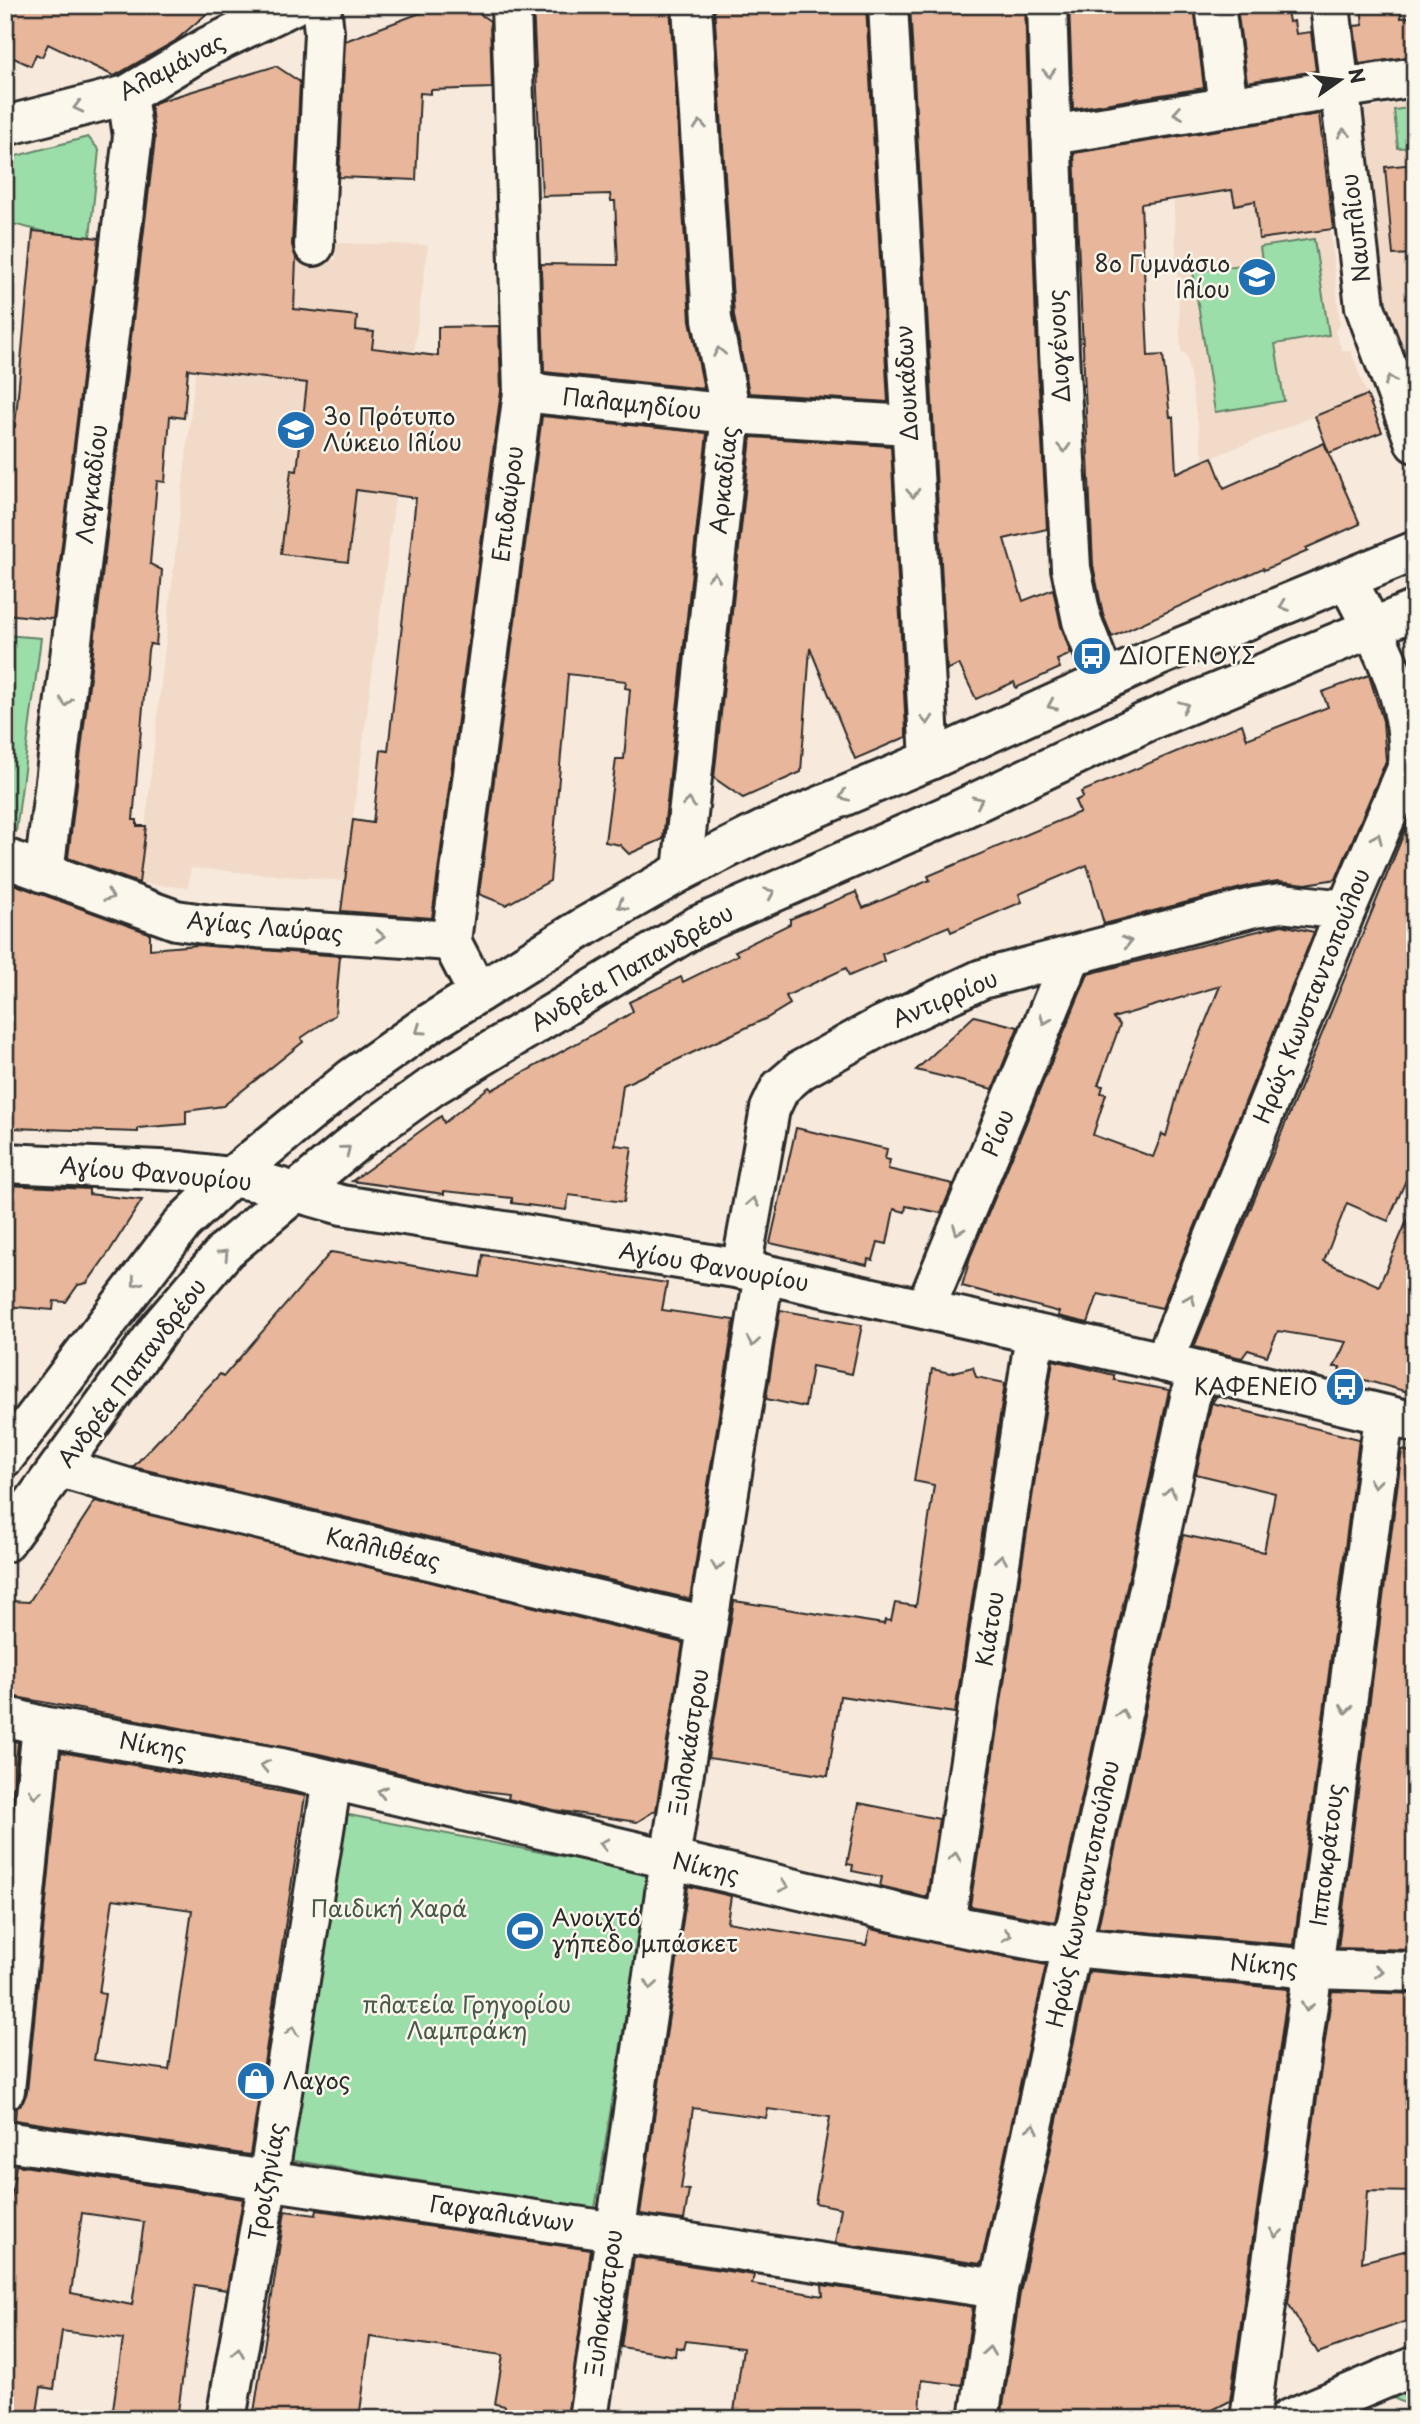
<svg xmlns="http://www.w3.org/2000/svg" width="1420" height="2424" viewBox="0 0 1420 2424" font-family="'Playpen Sans',sans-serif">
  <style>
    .built { fill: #f2dac8 }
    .green { fill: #9cdea9; stroke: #64846a; stroke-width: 2 }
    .building { fill: #e8b69a; stroke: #2b2b2b; stroke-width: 2; fill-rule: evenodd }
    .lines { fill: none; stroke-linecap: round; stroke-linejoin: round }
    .minor-casing { stroke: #2b2b2b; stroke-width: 44 }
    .tertiary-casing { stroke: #2b2b2b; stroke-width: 44 }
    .secondary-casing { stroke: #2b2b2b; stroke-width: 44 }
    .minor { stroke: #fbf7ec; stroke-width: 38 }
    .tertiary { stroke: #fbf7ec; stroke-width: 38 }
    .secondary { stroke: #fbf7ec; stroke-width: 38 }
    .oneway { stroke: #93918c }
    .labels { text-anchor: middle; stroke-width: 5; stroke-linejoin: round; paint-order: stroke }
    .street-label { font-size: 23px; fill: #2b2b2b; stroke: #fbf7ec }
    .poi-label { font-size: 23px; fill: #2b2b2b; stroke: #fbf7ec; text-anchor: start }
    .park-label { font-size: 23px; fill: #47584a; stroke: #fbf7ec }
  </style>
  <rect width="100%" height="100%" fill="#f7eadc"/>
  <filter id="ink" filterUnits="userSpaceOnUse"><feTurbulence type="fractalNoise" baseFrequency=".0143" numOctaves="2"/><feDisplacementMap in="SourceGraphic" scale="14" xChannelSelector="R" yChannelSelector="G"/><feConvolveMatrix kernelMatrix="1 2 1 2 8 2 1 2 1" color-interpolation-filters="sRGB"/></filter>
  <g filter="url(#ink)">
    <g class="built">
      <path d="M1415,101V386L1387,317L1363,109Z"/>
      <path d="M1318,108L1340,324L1335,332L1342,350L1351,351L1367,395L1204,461L1186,354L1181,352L1170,134Z"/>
      <path d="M337,243L428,245L345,881L191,868L188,888L139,883L209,247L335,260Z"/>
    </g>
    <g class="green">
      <path d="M1415,107V147L1398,148L1394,110Z"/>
      <path d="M88,137L99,150L90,237L45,232L5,222V159Z"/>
      <path d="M1314,239L1329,335L1275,344L1284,401L1215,412L1193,272L1262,262L1260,247Z"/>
      <path d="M5,635L41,638L16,832L5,828Z"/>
      <path d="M339,1813L648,1873L595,2209L289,2160Z"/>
      <path d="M1415,2390V2408L1391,2397Z"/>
    </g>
    <g class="building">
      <path d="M5,5H217L175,41L114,76L48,44L42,57L36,54L31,66L5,54Z"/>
      <path d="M452,5H467L490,21L492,88L431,90V94L420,93L416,180L339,177L345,41L423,12Z"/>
      <path d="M533,5H670L690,320L704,389L544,372L541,264L618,265L615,201H611L610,194L542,196Z"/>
      <path d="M714,5H866L888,402L749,393L734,316Z"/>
      <path d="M910,5H1025L1037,353L1047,529L1004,539L1023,601L1053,589L1061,626L1071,654L1057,660L1060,668L1016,688L1014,682L976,699L959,664L947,670Z"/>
      <path d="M1069,5H1194L1204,88L1073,109Z"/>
      <path d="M1252,5H1286L1289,22L1294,21L1296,34L1311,32L1316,71L1247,82L1237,8Z"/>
      <path d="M1361,5H1399L1401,18L1415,16V56L1359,64L1354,26L1363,25Z"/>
      <path d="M276,66L300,82L292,245L296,258L294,309L357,316L356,330L374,332L372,348L438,356V327L499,326L501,391L432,918L341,911L353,820L373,823L381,750L388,751L416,498L356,490L348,562L281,554L291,470L297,471L307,383L188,369L184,418L170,416L165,482L157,481L150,564L162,570L156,645L150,644L148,650L133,820H137V826H146L139,883L68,858L155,139L151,106L160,101Z"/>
      <path d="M1319,114L1333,229L1259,239L1255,201L1235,205L1232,190L1141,204L1148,356L1163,355L1170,417H1173L1176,473L1212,457L1224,488L1324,443L1360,524L1306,548L1308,551L1264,570L1263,568L1112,637L1103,615L1093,565L1074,153Z"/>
      <path d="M1415,164V254L1393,255L1385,167Z"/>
      <path d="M33,231L99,238L53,619L5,614V439L9,440L10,427H15Z"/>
      <path d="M1367,395L1382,432L1329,453L1315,416Z"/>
      <path d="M542,416L707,433L663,839L629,854L620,845L605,842L616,759H624L630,689L625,688L626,681L568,674L550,881L506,905L479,894Z"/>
      <path d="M751,437L891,446L906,730V737L855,759L810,648L801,772L743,798L714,778Z"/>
      <path d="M1369,675L1383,721L1386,761L1336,879L1306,884L1278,881L1252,885L1104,924L1087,865L1019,894L1022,902L951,932L949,926L882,954L884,961L849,976L846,968L786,996L790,1004L767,1018L623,1085L615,1145L632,1147L624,1202L569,1195L566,1210L512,1203V1198L444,1191V1194L352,1181L441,1116L444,1123L489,1087L492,1090L628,1015L633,1011L629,1002L681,977L683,982L738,955L735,951L790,924V919L856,892L863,908L930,880L928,876L1080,812L1075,801L1083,797L1081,792L1242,724L1247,739L1328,707L1322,692Z"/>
      <path d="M1415,806V1160L1388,1221L1347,1203L1324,1261L1379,1286L1415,1202V1394L1339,1373L1340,1367H1334L1346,1342L1278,1331L1267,1356L1248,1350L1242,1358L1194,1347Z"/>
      <path d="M5,881L146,932L150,935V949L199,945L340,956L335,1015L301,1038L303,1042L223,1106L186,1111V1124L138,1128V1132L11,1128L12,1125H5Z"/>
      <path d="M1282,925L1314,932L1162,1308L1098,1294L1088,1323L1058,1316L1059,1312L962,1286L971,1255L1088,974ZM1220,986L1181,1082L1166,1136L1162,1134L1153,1157L1093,1135L1106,1094L1101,1093L1103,1086L1098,1085L1120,1025L1113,1018Z"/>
      <path d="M974,1016L1018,1027L993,1089L916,1070Z"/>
      <path d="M796,1128L887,1149L885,1159L890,1160L888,1169L953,1184L941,1213L906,1206L905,1212L894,1209L887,1244L878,1242L873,1260L868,1259L867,1265L770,1243Z"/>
      <path d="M5,1185L89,1189V1194L142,1200L109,1252L87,1283L78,1285L66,1302L54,1301L53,1310L5,1306Z"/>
      <path d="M331,1252L480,1277L483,1255L667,1283L662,1310L734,1320L690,1599L133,1467L220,1374L224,1376Z"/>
      <path d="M780,1310L862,1325L852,1374L812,1366L805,1407L766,1399Z"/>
      <path d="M1053,1360L1114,1375V1380L1169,1390L1055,1922L970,1906Z"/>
      <path d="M973,1367L976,1377L1005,1383L955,1713L840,1696L828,1776L708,1758L734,1601L884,1624L885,1620L891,1621L895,1603L916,1606L934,1485L914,1481L932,1369L950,1373Z"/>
      <path d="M1213,1396L1216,1397L1212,1403L1359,1439L1294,1945L1098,1928L1183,1535L1264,1552L1275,1493L1196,1474Z"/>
      <path d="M1402,1450L1415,1453V1950L1338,1948Z"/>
      <path d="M95,1501L683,1643L656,1810L637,1822L554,1810L508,1799L509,1794L467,1789L319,1754L5,1695V1622L11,1601L29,1602Z"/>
      <path d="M5,1739L18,1742L5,1871Z"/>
      <path d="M61,1752L305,1796L250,2155L15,2120L16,2109L23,2102L27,2092ZM113,1899L192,1910L169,2070L94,2060L105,1994L99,1993Z"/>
      <path d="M859,1803L939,1819L927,1897L880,1886L882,1877L852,1871L853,1865L847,1864Z"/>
      <path d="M688,1886L731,1896L727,1922L866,1945L870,1929L1046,1965L981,2264L835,2243L841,2208L815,2203L830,2117L768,2109L766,2118L693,2108L681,2189L689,2190L684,2220L640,2214Z"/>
      <path d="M1089,1971L1288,1989L1230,2401L1195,2419H1001L1020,2293Z"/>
      <path d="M1332,1991L1415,1994V2030H1412L1407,2093L1415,2094V2192L1367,2191L1362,2262L1415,2248V2318L1318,2353L1288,2303Z"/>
      <path d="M16,2165L243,2199L227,2290L195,2285L177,2419H122L123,2415L113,2409L123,2339L62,2331L54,2389L41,2387L36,2419H5V2249L12,2226L7,2225ZM82,2213L144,2222L132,2305L71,2293Z"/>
      <path d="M317,2210L591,2250L567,2419H513L514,2414L504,2413L505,2406L495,2404L503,2355L370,2337L359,2419H253L285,2211L316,2215Z"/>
      <path d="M634,2257L754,2275L752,2284L823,2296L822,2285L973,2307L962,2385L922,2380L920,2412L905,2419H733L743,2348L686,2341L684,2349L676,2347L675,2356L621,2347Z"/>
    </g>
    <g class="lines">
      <g class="minor-casing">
        <g id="minor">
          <path d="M888,5L930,760"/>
          <path d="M1047,5L1059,352L1071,568L1082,621L1105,681"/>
          <path d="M1215,5L1228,105"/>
          <path d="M1330,5L1365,307L1415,443"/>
          <path d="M1051,135L1415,77"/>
          <path d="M314,246L324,32L321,5"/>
          <path d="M523,392L731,414L909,425"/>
          <path d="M5,858L176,920L211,925L451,941"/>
          <path d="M682,871L731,414L712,319L692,5"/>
          <path d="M44,873L133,136L127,95"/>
          <path d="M478,993L451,941L523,392L511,5"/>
          <path d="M741,1269L770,1109L780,1088L801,1070L879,1027L982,979L1255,907L1281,903L1346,910"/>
          <path d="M925,1309L1071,957"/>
          <path d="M1164,1362L1346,910L1408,766C1413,700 1377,637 1347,580"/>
          <path d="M61,1468L131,1489L707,1626"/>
          <path d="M5,1716L42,1726L281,1768L945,1924L1071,1947L1313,1969L1415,1972"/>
          <path d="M945,1924L1035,1334"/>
          <path d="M5,2090L42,1726"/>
          <path d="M5,2141L998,2289"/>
          <path d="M226,2419L268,2180L332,1780"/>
          <path d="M588,2419L670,1859L764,1274"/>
          <path d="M979,2419L998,2289L1196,1370"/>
          <path d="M1250,2419L1313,1969L1384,1416"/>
        </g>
      </g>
      <g class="tertiary-casing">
        <g id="tertiary">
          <path d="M5,126L127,95L209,46L294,5"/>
          <path d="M5,1163L181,1171L231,1177L264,1183L342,1205L741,1269L1164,1362L1415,1422"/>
          <path d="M1289,2419L1415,2366"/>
        </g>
      </g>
      <g class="secondary-casing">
        <g id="secondary">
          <path d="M5,1457L183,1223L231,1177L352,1078L427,1025L584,927L682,871L768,828L930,760L1157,657L1415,551"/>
          <path d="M5,1542L161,1326L226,1250L358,1140L433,1086L697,926L951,814L1146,722L1415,610"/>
        </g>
      </g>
      <use href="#minor" class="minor"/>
      <use href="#tertiary" class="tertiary"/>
      <use href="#secondary" class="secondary"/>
    </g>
    <defs><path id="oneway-chevron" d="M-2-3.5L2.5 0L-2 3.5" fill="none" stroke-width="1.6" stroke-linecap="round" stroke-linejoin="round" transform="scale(1.75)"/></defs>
    <g class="oneway">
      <use href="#oneway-chevron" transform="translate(1049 73) rotate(88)"/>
      <use href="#oneway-chevron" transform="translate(78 107) rotate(166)"/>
      <use href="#oneway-chevron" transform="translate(1178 113) rotate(170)"/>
      <use href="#oneway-chevron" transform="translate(700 125) rotate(-94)"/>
      <use href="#oneway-chevron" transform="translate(1344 133) rotate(-97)"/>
      <use href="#oneway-chevron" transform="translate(719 352) rotate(-101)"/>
      <use href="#oneway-chevron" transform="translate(1390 380) rotate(-109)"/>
      <use href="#oneway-chevron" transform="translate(1064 448) rotate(87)"/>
      <use href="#oneway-chevron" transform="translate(913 493) rotate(87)"/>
      <use href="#oneway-chevron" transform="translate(714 577) rotate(-84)"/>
      <use href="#oneway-chevron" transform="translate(1284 606) rotate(158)"/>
      <use href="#oneway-chevron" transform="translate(66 702) rotate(97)"/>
      <use href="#oneway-chevron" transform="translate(1052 705) rotate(156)"/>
      <use href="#oneway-chevron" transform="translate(1184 706) rotate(-23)"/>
      <use href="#oneway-chevron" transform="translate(927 720) rotate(86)"/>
      <use href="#oneway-chevron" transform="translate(844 796) rotate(157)"/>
      <use href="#oneway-chevron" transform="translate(978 801) rotate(-25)"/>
      <use href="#oneway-chevron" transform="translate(689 803) rotate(-84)"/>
      <use href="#oneway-chevron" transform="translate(1377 838) rotate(-67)"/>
      <use href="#oneway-chevron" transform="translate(770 893) rotate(-24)"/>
      <use href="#oneway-chevron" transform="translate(109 896) rotate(20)"/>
      <use href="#oneway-chevron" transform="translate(622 905) rotate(150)"/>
      <use href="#oneway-chevron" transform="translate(380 936) rotate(4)"/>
      <use href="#oneway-chevron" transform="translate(1127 942) rotate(-15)"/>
      <use href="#oneway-chevron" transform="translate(1045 1020) rotate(112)"/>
      <use href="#oneway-chevron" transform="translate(420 1030) rotate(145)"/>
      <use href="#oneway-chevron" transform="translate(346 1150) rotate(-39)"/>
      <use href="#oneway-chevron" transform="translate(753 1202) rotate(-80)"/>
      <use href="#oneway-chevron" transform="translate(958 1230) rotate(112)"/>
      <use href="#oneway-chevron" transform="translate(224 1254) rotate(-47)"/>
      <use href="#oneway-chevron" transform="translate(136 1282) rotate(128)"/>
      <use href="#oneway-chevron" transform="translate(1190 1299) rotate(-68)"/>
      <use href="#oneway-chevron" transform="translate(753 1342) rotate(99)"/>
      <use href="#oneway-chevron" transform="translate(1375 1483) rotate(97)"/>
      <use href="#oneway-chevron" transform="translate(1170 1492) rotate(-78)"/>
      <use href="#oneway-chevron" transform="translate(1001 1559) rotate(-81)"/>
      <use href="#oneway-chevron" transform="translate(717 1566) rotate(99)"/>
      <use href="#oneway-chevron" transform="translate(1346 1709) rotate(97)"/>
      <use href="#oneway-chevron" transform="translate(1122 1714) rotate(-78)"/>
      <use href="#oneway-chevron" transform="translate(265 1766) rotate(-170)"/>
      <use href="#oneway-chevron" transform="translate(382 1792) rotate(-167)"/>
      <use href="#oneway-chevron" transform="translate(35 1794) rotate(96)"/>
      <use href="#oneway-chevron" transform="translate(604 1844) rotate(-167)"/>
      <use href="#oneway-chevron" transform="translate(955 1857) rotate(-81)"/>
      <use href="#oneway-chevron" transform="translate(784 1886) rotate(13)"/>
      <use href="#oneway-chevron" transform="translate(1007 1935) rotate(10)"/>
      <use href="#oneway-chevron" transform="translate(1379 1971) rotate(1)"/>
      <use href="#oneway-chevron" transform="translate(651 1985) rotate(99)"/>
      <use href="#oneway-chevron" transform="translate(1307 2007) rotate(98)"/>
      <use href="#oneway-chevron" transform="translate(292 2031) rotate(-81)"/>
      <use href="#oneway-chevron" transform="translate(1033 2128) rotate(-78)"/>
      <use href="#oneway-chevron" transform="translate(1276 2233) rotate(98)"/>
      <use href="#oneway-chevron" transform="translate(989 2351) rotate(-82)"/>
      <use href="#oneway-chevron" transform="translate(238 2352) rotate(-80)"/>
    </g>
  </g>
  <defs>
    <g id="school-disc" transform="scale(2.0125)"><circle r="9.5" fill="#1f6fb2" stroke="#fbf7ec"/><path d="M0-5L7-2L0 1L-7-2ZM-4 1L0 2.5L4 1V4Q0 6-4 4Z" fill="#fff"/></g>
    <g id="bus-disc" transform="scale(2.0125)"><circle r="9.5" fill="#1f6fb2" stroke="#fbf7ec"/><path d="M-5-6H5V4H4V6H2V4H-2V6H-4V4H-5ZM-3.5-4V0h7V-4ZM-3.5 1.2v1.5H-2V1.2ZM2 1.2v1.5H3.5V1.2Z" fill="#fff"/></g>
    <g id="stadium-disc" transform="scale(2.0125)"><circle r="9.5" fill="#1f6fb2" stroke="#fbf7ec"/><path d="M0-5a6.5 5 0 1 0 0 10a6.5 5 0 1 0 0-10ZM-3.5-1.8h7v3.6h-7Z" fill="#fff"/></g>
    <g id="shop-disc" transform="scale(2.0125)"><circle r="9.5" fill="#1f6fb2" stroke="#fbf7ec"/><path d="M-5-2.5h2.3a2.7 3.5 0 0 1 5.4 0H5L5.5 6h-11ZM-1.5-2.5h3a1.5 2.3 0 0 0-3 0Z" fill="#fff"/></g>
  </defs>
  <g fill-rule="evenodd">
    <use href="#school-disc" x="1257" y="277"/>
    <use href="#school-disc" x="296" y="430"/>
    <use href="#bus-disc" x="1092" y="656"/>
    <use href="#bus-disc" x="1345" y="1387"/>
    <use href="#stadium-disc" x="525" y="1931"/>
    <use href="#shop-disc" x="256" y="2081"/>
  </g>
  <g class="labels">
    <g class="street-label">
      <text transform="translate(172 67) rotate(-28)" y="8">Αλαμάνας</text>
      <text transform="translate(1356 228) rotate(-97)" y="8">Ναυπλίου</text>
      <text transform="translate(1059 346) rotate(-93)" y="8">Διογένους</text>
      <text transform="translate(907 383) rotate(-93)" y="8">Δουκάδων</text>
      <text transform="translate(632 404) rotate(6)" y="8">Παλαμηδίου</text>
      <text transform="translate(724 480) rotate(-84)" y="8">Αρκαδίας</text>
      <text transform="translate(92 484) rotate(-83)" y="8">Λαγκαδίου</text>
      <text transform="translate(508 504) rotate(-83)" y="8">Επιδαύρου</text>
      <text transform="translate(265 927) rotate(5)" y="8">Αγίας Λαύρας</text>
      <text transform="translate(632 968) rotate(-30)" y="8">Ανδρέα Παπανδρέου</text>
      <text transform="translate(1312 996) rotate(-68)" y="8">Ηρώς Κωνσταντοπούλου</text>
      <text transform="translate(945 999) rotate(-23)" y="8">Αντιρρίου</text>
      <text transform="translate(998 1133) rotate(-68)" y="8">Ρίου</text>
      <text transform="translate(156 1174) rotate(5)" y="8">Αγίου Φανουρίου</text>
      <text transform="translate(714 1267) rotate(10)" y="8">Αγίου Φανουρίου</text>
      <text transform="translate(132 1373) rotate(-53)" y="8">Ανδρέα Παπανδρέου</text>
      <text transform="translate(383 1549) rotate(13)" y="8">Καλλιθέας</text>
      <text transform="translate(990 1629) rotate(-81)" y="8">Κιάτου</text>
      <text transform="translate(689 1742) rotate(-81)" y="8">Ξυλοκάστρου</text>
      <text transform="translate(153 1746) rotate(10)" y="8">Νίκης</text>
      <text transform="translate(1327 1855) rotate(-83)" y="8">Ιπποκράτους</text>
      <text transform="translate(706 1868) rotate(13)" y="8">Νίκης</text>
      <text transform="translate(1083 1894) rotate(-78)" y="8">Ηρώς Κωνσταντοπούλου</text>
      <text transform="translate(1264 1965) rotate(5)" y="8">Νίκης</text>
      <text transform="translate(267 2182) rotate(-80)" y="8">Τροιζηνίας</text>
      <text transform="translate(502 2214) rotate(8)" y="8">Γαργαλιάνων</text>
      <text transform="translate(604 2303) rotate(-82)" y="8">Ξυλοκάστρου</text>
    </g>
    <g class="poi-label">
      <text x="1230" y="272" text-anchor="end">8ο Γυμνάσιο<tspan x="1230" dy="26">Ιλίου</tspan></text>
      <text x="323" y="425">3ο Πρότυπο<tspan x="323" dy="26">Λύκειο Ιλίου</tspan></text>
      <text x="1119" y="664">ΔΙΟΓΕΝΟΥΣ</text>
      <text x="1318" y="1395" text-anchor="end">ΚΑΦΕΝΕΙΟ</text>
      <text x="552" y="1926">Ανοιχτό<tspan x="552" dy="26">γήπεδο μπάσκετ</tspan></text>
      <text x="283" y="2089">Λαγος</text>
    </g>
    <g class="park-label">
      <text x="389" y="1917">Παιδική Χαρά</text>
      <text x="467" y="2013">πλατεία Γρηγορίου<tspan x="467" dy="26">Λαμπράκη</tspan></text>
    </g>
  </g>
  <rect width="1420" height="2424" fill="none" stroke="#fbf7ec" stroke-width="28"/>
  <rect x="14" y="14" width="1392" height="2396" fill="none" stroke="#2b2b2b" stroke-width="2.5" filter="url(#ink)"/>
  <g transform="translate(1340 80) rotate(76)" stroke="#fbf7ec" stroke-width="5" paint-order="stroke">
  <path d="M0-5L12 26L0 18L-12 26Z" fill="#2b2b2b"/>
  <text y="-10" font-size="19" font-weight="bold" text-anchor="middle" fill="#2b2b2b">N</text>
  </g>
</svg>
